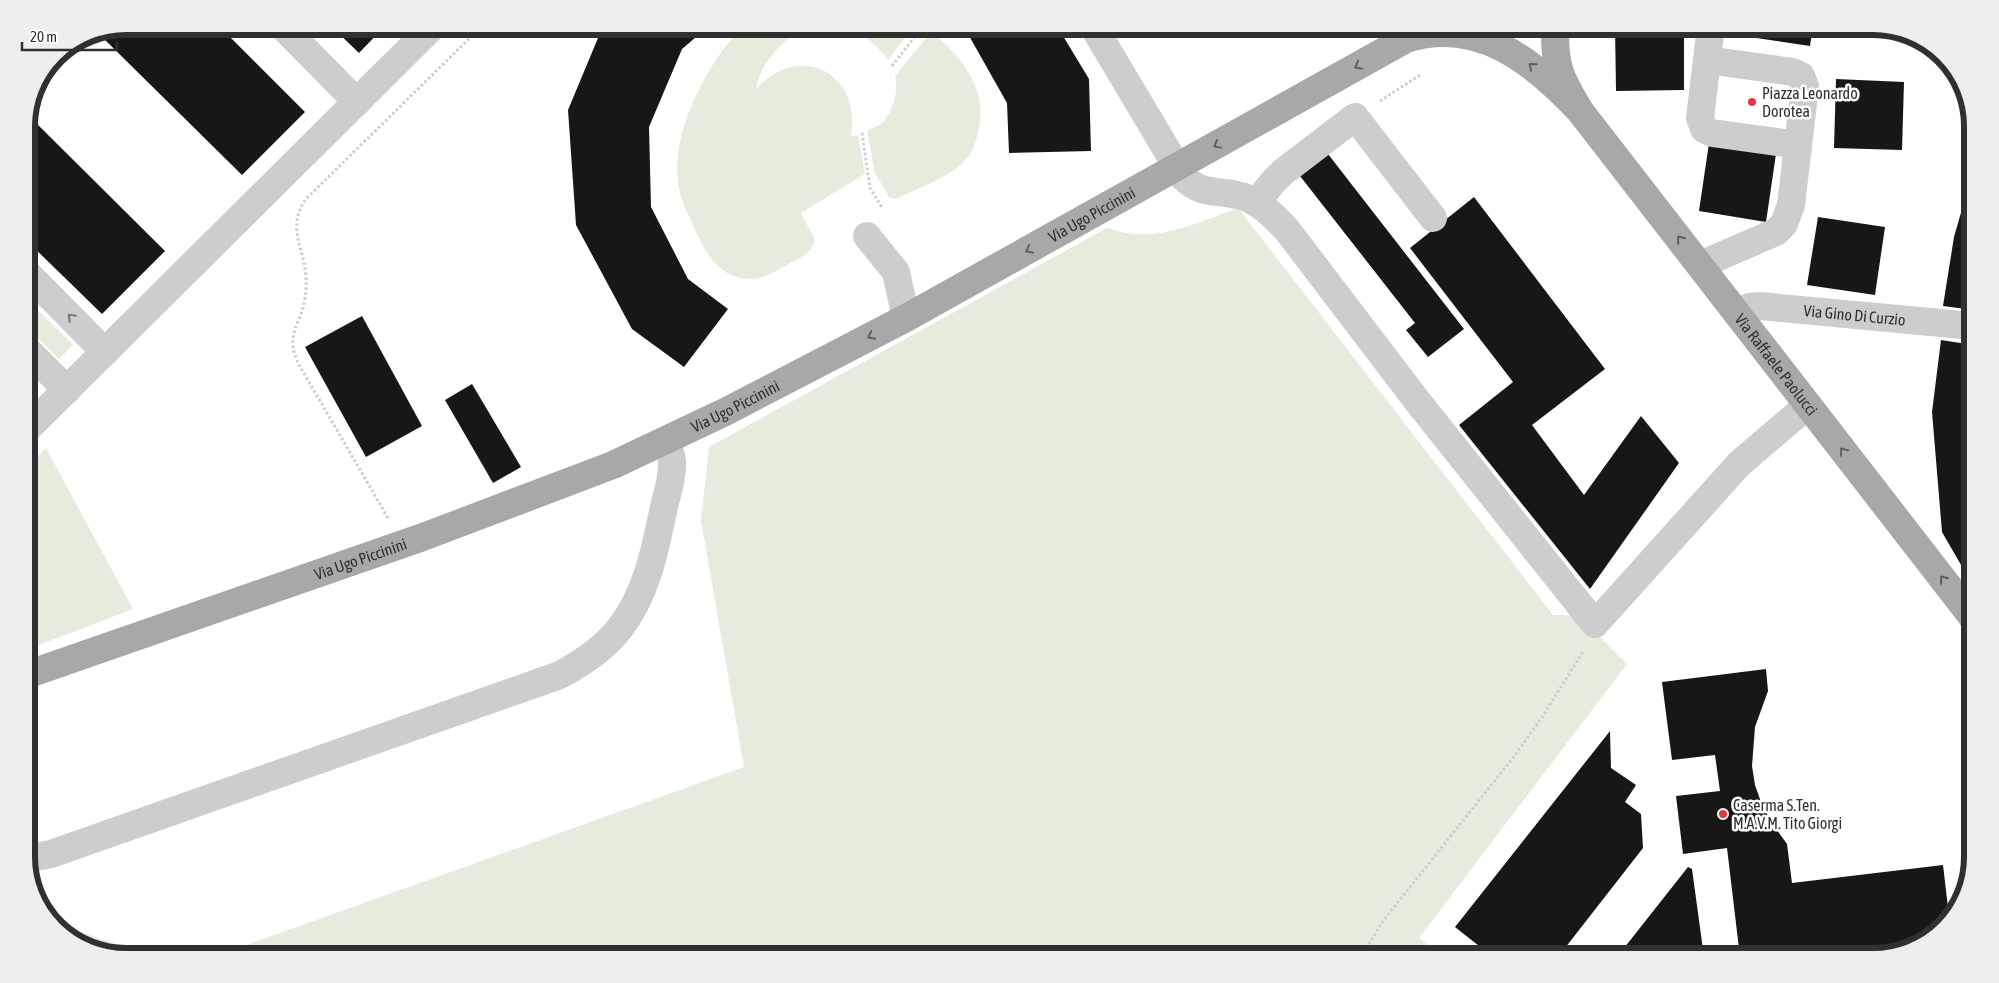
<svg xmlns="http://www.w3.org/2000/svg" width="1999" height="983" viewBox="0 0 1999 983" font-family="'Asap Condensed',sans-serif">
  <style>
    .green { fill: #e5ecde }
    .building { fill: #171717 }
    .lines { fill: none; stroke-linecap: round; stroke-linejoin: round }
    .path { stroke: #cdcdcd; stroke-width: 3; stroke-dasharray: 2.5 2.5; stroke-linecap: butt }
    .minor { stroke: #cdcdcd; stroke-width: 28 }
    .major { stroke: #a8a8a8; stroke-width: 28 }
    .oneway { stroke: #606060 }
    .oneway2 { stroke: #777 }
    .poi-dot { fill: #e0393f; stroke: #fff; stroke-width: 2 }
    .labels { text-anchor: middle; stroke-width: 5; stroke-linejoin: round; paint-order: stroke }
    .poi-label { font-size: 16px; fill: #303030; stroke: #fff; text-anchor: start }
    .street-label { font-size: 16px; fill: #303030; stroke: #fff }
    .rim { fill: none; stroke: #303030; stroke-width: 6 }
  </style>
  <rect width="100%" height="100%" fill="#fff"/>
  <g class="green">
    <path d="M744,26H788L790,37C773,52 760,67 756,89C799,41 862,72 851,136L858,135L865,174L801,213L815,240C811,255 797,259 785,266C774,272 763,279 750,279C715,279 701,244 690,218C686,210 682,202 680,193C677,181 677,168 678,156C681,115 714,53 744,26Z"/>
    <path d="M841,26H914L888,60C874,41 863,34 841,26Z"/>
    <path d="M931,32C965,58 992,96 976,140C974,147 969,157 963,163C947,178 916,189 896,199L889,197L875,173L867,131C872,128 881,125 885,120C893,109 899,90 895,76Z"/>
    <path d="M1238,208L1553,615H1578L1627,664L1419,938L1443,957H213L744,767L701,521L709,447L1107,228C1154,245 1194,224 1238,208Z"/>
    <path d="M26,298L73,345L59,359L26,326Z"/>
    <path d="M46,448L133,609L26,650V468Z"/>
    <path d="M54,922L151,957H126L82,947Z"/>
  </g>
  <g class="building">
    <path d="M126,26H219L305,112L242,175L97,32Z"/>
    <path d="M331,26H385L359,53Z"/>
    <path d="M603,26H709L682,49L649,127L651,207L688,279L728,309L684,367L632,329L576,225L568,110Z"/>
    <path d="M957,26H1057L1089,79L1091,151L1009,153L1007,103L968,34Z"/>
    <path d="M1615,26H1684V90L1616,91Z"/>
    <path d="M1744,26H1813L1810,46L1743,36Z"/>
    <path d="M1836,79L1904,82L1902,150L1834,148Z"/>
    <path d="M28,115L165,251L102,314L26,240Z"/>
    <path d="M1709,143L1776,154L1766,222L1699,211Z"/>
    <path d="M1328,154L1464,329L1428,357L1406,330L1415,323L1300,176Z"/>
    <path d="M1972,174H1973V310L1943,306L1954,237Z"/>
    <path d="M1474,197L1605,369L1532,425L1584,495L1641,416L1679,463L1590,589L1459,425L1513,382L1410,248Z"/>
    <path d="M1818,217L1885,227L1875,295L1807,285Z"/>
    <path d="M362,316L422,426L366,457L305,347Z"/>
    <path d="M1941,340L1973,345V574L1968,577L1942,532L1932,412Z"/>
    <path d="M472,384L521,467L493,483L445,400Z"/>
    <path d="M1766,669L1768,691L1755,727L1752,766L1755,785L1762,805L1772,823L1787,844L1792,883L1943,865L1949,916L1928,940L1873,957H1740L1727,848L1683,854L1676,796L1720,791L1715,755L1672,760L1662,682Z"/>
    <path d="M1610,731L1611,768L1636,785L1625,802L1641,814L1643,848L1558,957H1493L1455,927Z"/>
    <path d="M1688,867L1692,869L1704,957H1617Z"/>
  </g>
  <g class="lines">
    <g class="path">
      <path d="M797,26L798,31"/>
      <path d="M892,66L923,26"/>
      <path d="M1380,101L1420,75"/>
      <path d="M862,133L870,188L883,209"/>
      <path d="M388,518L298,363C296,357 293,351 293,345C292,333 298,322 302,311C305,301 307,288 306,277C304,247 286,227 306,199L482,26"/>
      <path d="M1361,957L1383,921L1516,754L1543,716L1584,650"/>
    </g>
    <g class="minor">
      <path d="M282,26L357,102"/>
      <path d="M1093,26L1183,177C1202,195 1214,190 1237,195C1256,198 1274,216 1287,230L1418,402L1595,624L1739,464L1808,405"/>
      <path d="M1711,26L1700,118L1704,129L1712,133L1798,145"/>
      <path d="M1256,203L1273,182L1283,172L1355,117L1433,218"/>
      <path d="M867,236L896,272L906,318"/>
      <path d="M1700,265L1776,232L1784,224L1791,205L1805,86L1801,76L1793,72L1707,60"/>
      <path d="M26,272L105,352"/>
      <path id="s1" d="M1737,314L1749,307L1760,306L1973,326"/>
      <path d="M26,349L67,390"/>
      <path d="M26,430L433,26"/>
      <path d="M26,859L51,854L560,675C582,663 605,648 620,628C647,593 655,550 664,507C667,494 672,480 672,466C673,457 669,449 665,441"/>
    </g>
    <g class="major">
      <path id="s2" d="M1555,26C1554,66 1560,78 1580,111L1973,618"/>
      <path id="s3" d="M26,675L423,537L613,465L725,412L906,318L1406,39C1478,16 1534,62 1580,111"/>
    </g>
  </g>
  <defs><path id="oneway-chevron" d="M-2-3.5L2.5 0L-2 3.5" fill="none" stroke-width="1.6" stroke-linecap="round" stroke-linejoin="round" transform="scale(1.25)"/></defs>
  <g class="oneway">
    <use href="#oneway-chevron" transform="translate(1358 66) rotate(151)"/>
    <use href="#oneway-chevron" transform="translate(1532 66) rotate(-140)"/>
    <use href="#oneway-chevron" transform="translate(1217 145) rotate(151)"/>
    <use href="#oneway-chevron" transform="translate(1680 239) rotate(-128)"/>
    <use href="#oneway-chevron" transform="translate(1029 250) rotate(151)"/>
    <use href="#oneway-chevron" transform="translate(871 336) rotate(153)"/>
    <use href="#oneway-chevron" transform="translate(1843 451) rotate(-128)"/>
    <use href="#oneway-chevron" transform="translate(1943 579) rotate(-128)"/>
  </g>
  <use class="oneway2" href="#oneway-chevron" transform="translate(71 317) rotate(-135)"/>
  <g class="poi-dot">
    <circle cx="1752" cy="102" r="5"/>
    <circle cx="1723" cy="814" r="5"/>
  </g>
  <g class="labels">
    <g class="poi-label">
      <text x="1762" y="99">Piazza Leonardo<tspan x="1762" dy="18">Dorotea</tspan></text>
      <text x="1733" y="811">Caserma S.Ten.<tspan x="1733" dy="18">M.A.V.M. Tito Giorgi</tspan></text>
    </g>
    <g class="street-label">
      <text dy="6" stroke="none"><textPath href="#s3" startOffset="1164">Via Ugo Piccinini</textPath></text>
      <text dy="6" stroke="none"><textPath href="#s1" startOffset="120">Via Gino Di Curzio</textPath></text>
      <text dy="6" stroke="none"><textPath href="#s2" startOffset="411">Via Raffaele Paolucci</textPath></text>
      <text dy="6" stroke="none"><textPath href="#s3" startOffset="759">Via Ugo Piccinini</textPath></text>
      <text dy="6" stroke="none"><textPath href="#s3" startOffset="354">Via Ugo Piccinini</textPath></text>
    </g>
  </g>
  <path d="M0 0H1999V983H0ZM126 35H1873A91 91 0 0 1 1964 126V857A91 91 0 0 1 1873 948H126A91 91 0 0 1 35 857V126A91 91 0 0 1 126 35Z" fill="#eee" fill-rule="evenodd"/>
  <path class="rim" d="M126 35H1873A91 91 0 0 1 1964 126V857A91 91 0 0 1 1873 948H126A91 91 0 0 1 35 857V126A91 91 0 0 1 126 35Z"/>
  <path d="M22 42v8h95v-8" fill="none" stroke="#303030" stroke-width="2.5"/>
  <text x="30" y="42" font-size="15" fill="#303030" stroke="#ffffff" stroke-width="4" paint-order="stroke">20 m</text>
</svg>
